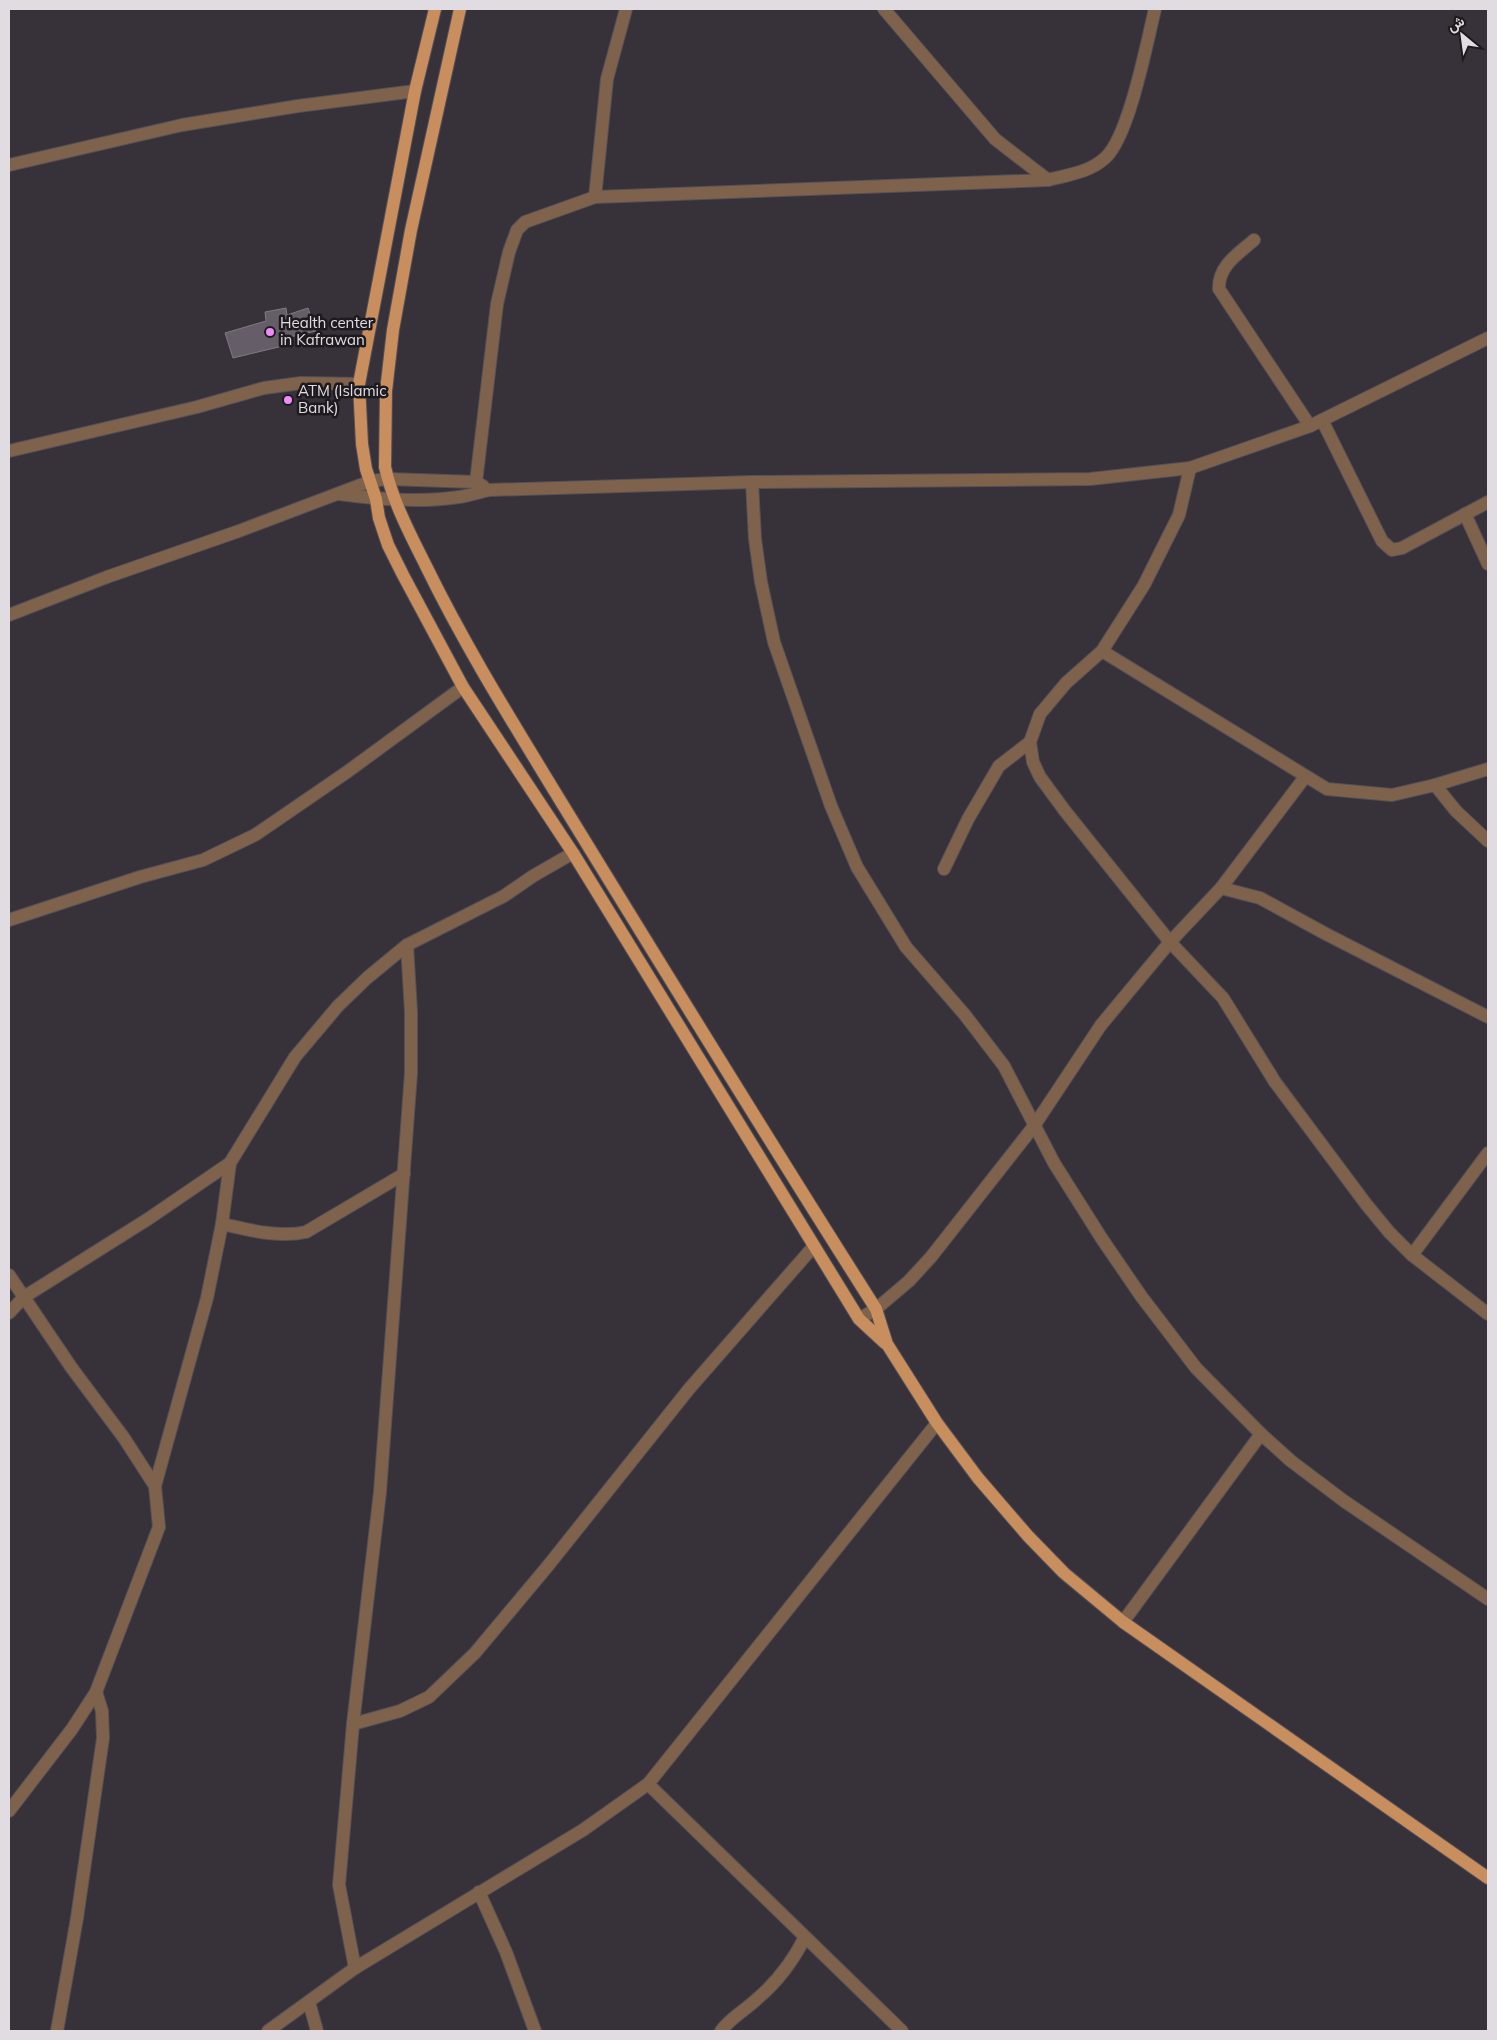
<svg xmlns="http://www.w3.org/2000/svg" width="1497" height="2040" viewBox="0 0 1497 2040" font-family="Mulish,Vazirmatn,sans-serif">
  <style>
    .building { fill: #655e69; stroke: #807984 }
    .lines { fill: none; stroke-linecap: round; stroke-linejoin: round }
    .minor-casing { stroke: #555058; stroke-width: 14 }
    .major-casing { stroke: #555058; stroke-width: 14 }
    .minor { stroke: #7f624b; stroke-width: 12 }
    .major { stroke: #c88e5e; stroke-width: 12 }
    .poi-dot { fill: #ee8bf8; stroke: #1d1a1e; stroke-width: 2 }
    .labels { text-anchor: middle; stroke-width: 5; stroke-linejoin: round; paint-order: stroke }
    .poi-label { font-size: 15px; fill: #e0dce2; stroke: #1d1a1e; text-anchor: start }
  </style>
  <rect width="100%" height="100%" fill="#37313a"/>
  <path class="building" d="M286,308L287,315L308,308L316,331L290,337L291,344L233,358L225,333L266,321L265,312Z"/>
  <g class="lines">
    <g class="minor-casing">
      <g id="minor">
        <path d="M884,9L995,139L1048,180"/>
        <path d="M9,165L182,125L298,106L415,91"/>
        <path d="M595,197L607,79L626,9"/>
        <path d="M1254,240C1238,254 1218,266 1219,289L1310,426"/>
        <path d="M1322,420L1382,541L1392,550L1402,548L1488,502"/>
        <path d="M9,451L197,407L264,388L301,383L359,384"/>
        <path d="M1190,468L1179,515L1144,585L1102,651L1066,683L1040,714L1030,742L1033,762L1040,777L1065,811L1170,942L1223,998L1275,1082L1366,1204L1389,1232L1412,1255L1488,1314"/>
        <path d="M476,482L497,304L509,252L517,230L525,222L595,197L1048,180C1068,175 1090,172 1105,158C1129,137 1147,42 1155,9"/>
        <path d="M752,482L755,539L761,582L774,642L831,806L857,867L906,947L965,1015L1004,1066L1054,1163L1102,1239L1141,1296L1196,1368L1261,1434L1291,1461L1344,1501L1488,1599"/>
        <path d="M339,494C378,499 420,503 459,497C469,496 479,492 489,490L752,482L1090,479L1190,468L1310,426L1488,338"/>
        <path d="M1465,514L1488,564"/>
        <path d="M9,615L107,577L239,531L371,481L388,479L476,482L483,486"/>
        <path d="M1102,651L1327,789L1392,795L1435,785L1488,769"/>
        <path d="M1435,785L1456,811L1488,841"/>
        <path d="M944,869L968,819L999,766L1030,742"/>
        <path d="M1221,888L1260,898L1326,934L1488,1017"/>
        <path d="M9,920L140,877L203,860L255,835L347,772L463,687"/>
        <path d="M222,1224C249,1230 279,1238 306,1232L404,1174"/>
        <path d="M1412,1255L1488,1153"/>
        <path d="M9,1275L71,1367L124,1438L155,1486"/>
        <path d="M9,1313L24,1297L148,1219L230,1163"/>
        <path d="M859,1319L876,1309L909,1281L931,1257L1034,1126L1101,1025L1170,942L1221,888L1305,777"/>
        <path d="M1123,1622L1261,1434"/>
        <path d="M353,1724L400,1711L429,1697L475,1653L547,1567L689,1389L814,1246"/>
        <path d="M648,1784L902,2031"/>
        <path d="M9,1811L72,1729L96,1692L159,1527L155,1486L207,1298L222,1224L230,1163L295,1057L338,1006L367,978L407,945L504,896L533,876L573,853"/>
        <path d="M479,1892L506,1952L535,2031"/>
        <path d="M355,1968L339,1885L353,1724L380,1492L411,1073V1012L407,945"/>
        <path d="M309,2002L317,2031"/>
        <path d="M57,2031L77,1918L103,1738L102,1711L96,1692"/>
        <path d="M268,2031L355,1968L583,1830L648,1784L937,1423"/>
        <path d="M721,2031C731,2017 746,2010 758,1998C778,1981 793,1961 805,1937"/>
      </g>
    </g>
    <g class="major-casing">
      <g id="major">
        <path d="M435,9L415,91L359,384L362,444L366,469L376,499L379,518L388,545L403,575L463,687L573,853L859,1319L885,1343"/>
        <path d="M460,9L411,230L393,330L386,391L385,467C393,502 410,534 426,566C464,644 510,718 555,792C661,965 767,1138 876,1309L887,1344L937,1423L978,1478L1028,1536L1064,1573L1123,1622L1488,1878"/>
      </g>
    </g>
    <use href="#minor" class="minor"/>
    <use href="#major" class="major"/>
  </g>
  <g class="poi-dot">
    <circle cx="270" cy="332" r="5"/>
    <circle cx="288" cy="400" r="5"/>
  </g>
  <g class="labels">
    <g class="poi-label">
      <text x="280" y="328">Health center<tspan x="280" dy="17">in Kafrawan</tspan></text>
      <text x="298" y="396">ATM (Islamic<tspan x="298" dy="17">Bank)</tspan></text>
    </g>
  </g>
  <rect width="1497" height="2040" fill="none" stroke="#e0dce2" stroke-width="20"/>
  <g transform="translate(1462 35) rotate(331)" stroke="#1d1a1e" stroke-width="4" paint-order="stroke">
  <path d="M0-4L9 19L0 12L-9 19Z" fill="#e0dce2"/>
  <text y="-8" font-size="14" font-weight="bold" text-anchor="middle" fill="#e0dce2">ش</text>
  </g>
</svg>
